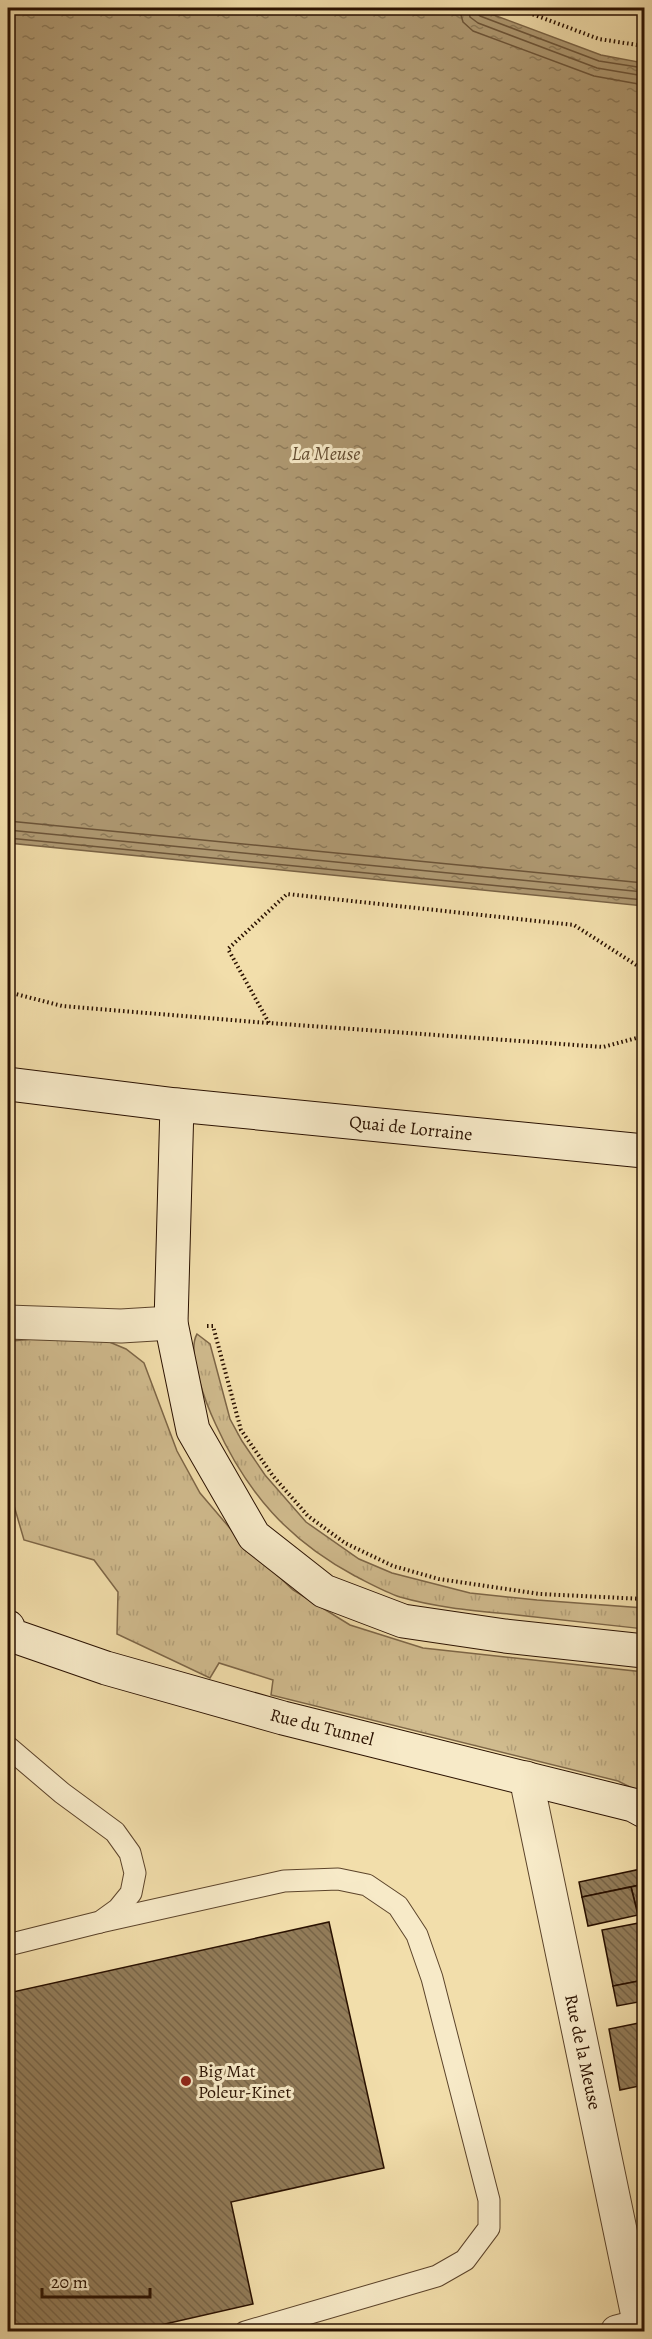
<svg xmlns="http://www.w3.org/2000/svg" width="652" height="2339" viewBox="0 0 652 2339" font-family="Alegreya,serif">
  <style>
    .grass { fill: url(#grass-tufts); stroke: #7d6647; stroke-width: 1.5 }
    .water { fill: url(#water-ripples); stroke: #796244; stroke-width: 1.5 }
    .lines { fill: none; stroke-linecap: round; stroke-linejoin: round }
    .shore { stroke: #6c5438; stroke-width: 1.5 }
    .building { fill: url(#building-back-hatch); stroke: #2a1100; stroke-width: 1.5 }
    .lane-casing { stroke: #5c442b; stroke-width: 23 }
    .street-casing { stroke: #5c442b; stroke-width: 35 }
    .secondary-casing { stroke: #2a1100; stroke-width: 35 }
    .path { stroke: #2a1100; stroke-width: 4; stroke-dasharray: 1.5 3; stroke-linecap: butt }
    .lane { stroke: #f7eac8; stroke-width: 21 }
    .street { stroke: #f7eac8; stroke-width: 33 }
    .secondary { stroke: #f7eac8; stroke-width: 33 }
    .poi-dot { fill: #8f2418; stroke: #f7eac8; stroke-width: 2 }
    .labels { text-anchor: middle; stroke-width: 6; stroke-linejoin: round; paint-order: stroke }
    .street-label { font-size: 18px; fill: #2a1100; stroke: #f7eac8 }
    .poi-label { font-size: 18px; fill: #2a1100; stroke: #f7eac8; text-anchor: start }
    .water-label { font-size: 20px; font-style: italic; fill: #654e33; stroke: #f7eac8 }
  </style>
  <defs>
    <pattern id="grass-tufts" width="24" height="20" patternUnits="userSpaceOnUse" patternTransform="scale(1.5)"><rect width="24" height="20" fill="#d0bb8e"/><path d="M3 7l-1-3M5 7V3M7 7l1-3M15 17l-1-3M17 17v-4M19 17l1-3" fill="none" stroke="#b3a079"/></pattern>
    <pattern id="water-ripples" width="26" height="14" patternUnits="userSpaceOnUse" patternTransform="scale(1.5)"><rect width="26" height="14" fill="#ae9871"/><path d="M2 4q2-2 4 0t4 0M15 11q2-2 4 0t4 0" fill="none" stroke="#8e7b5a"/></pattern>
    <pattern id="building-back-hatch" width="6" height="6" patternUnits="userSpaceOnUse" patternTransform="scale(1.5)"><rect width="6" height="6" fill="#927c59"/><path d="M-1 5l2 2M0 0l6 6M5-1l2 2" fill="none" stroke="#776447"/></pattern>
  </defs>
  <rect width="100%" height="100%" fill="#f2deab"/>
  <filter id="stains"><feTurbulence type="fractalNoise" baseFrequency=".00333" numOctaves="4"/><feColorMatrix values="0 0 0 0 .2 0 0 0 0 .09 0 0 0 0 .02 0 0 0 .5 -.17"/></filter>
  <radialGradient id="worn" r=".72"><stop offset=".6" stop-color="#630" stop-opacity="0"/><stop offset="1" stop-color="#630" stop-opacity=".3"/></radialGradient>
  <g class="grass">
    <path d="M197,1334L210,1344L230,1419L242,1441L265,1475L306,1522L359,1559L392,1573L470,1593L537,1600L644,1608V1629C602,1624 560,1620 517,1615C478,1611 438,1608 400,1597C385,1592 369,1583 355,1576C288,1540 247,1493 216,1425C207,1406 186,1353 197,1334Z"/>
    <path d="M55,1337L107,1341L126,1349L144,1363L177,1451L200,1493L240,1540L293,1590L350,1625L423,1648L644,1672V1794L618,1781L271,1695L273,1680L219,1663L210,1678L117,1634L118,1592L94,1560L24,1540L8,1485V1344L12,1341Z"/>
  </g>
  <path class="water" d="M8,8H475L601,55L644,63V906L8,843Z"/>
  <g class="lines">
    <g class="shore">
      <path d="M459,8L463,22L473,31L594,76L644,85"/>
      <path d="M468,8L470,17L478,23L597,68L644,76"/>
      <path d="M475,8L476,12L480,16L599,61L644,68"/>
      <path d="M8,821L644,883"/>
      <path d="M8,830L644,892"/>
      <path d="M8,838L644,900"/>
    </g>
  </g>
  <g class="building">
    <path d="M641,1869L644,1884L582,1897L579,1882Z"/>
    <path d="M644,1884V1914L638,1915L631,1887Z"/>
    <path d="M631,1887L638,1915L588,1926L582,1897Z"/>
    <path d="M329,1922L384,2168L231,2202L253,2304L130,2332H8V1993Z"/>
    <path d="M644,1922V1980L613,1986L602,1930Z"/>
    <path d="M644,1980V2001L617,2006L613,1986Z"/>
    <path d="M644,2022V2085L620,2090L609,2029Z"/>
  </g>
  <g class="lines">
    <g class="lane-casing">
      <g id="lane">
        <path d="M8,1747L62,1793L115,1832L130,1853L135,1873L131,1893L118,1909L100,1922L8,1945"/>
        <path d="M100,1922L284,1881L338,1879L367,1885L398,1906L417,1935L432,1978L489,2200V2228L465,2260L437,2276L245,2332"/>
      </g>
    </g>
    <g class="street-casing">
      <g id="street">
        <path d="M8,1322L121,1326L171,1323"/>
        <path d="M526,1778L640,2326L617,2332"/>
      </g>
    </g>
    <g class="secondary-casing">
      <g id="secondary">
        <path d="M8,1084L177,1105L644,1151"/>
        <path d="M177,1105L171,1323L193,1430L254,1536L324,1591L403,1621L505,1636L644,1651"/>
        <path d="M8,1627V1634L106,1668L283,1718L633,1805L644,1811"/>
      </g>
    </g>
    <g class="path">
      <path d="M516,8L599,39L644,46"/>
      <path d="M644,970L574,925L287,894L228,949L269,1023L603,1047L644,1036"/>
      <path d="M8,992L62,1006L268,1023"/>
      <path d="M207,1326H213L241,1430L273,1476L308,1516L345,1543L393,1566L439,1579L540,1594L644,1599"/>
    </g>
    <use href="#lane" class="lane"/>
    <use href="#street" class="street"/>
    <use href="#secondary" class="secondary"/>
  </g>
  <circle class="poi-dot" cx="186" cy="2081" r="6"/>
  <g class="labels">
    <g class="street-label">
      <text transform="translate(411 1128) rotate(6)" y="6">Quai de Lorraine</text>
      <text transform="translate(322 1727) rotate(14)" y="6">Rue du Tunnel</text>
      <text transform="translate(583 2052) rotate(78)" y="6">Rue de la Meuse</text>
    </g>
    <g class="poi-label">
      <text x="198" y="2077">Big Mat<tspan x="198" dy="21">Poleur-Kinet</tspan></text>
    </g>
    <g class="water-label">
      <text x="326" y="460">La Meuse</text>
    </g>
  </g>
  <rect width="652" height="2339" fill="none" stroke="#f2deab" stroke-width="30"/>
  <rect x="9" y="9" width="634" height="2321" fill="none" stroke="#2a1100" stroke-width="3"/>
  <rect x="15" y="15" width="622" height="2309" fill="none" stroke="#2a1100" stroke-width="1.5"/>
  <path d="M42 2288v9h108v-9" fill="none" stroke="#2a1100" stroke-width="3"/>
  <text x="51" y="2288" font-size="18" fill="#2a1100" stroke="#f7eac8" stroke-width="4.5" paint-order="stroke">20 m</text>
  <rect width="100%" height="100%" filter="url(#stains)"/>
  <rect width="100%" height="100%" fill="url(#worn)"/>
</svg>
